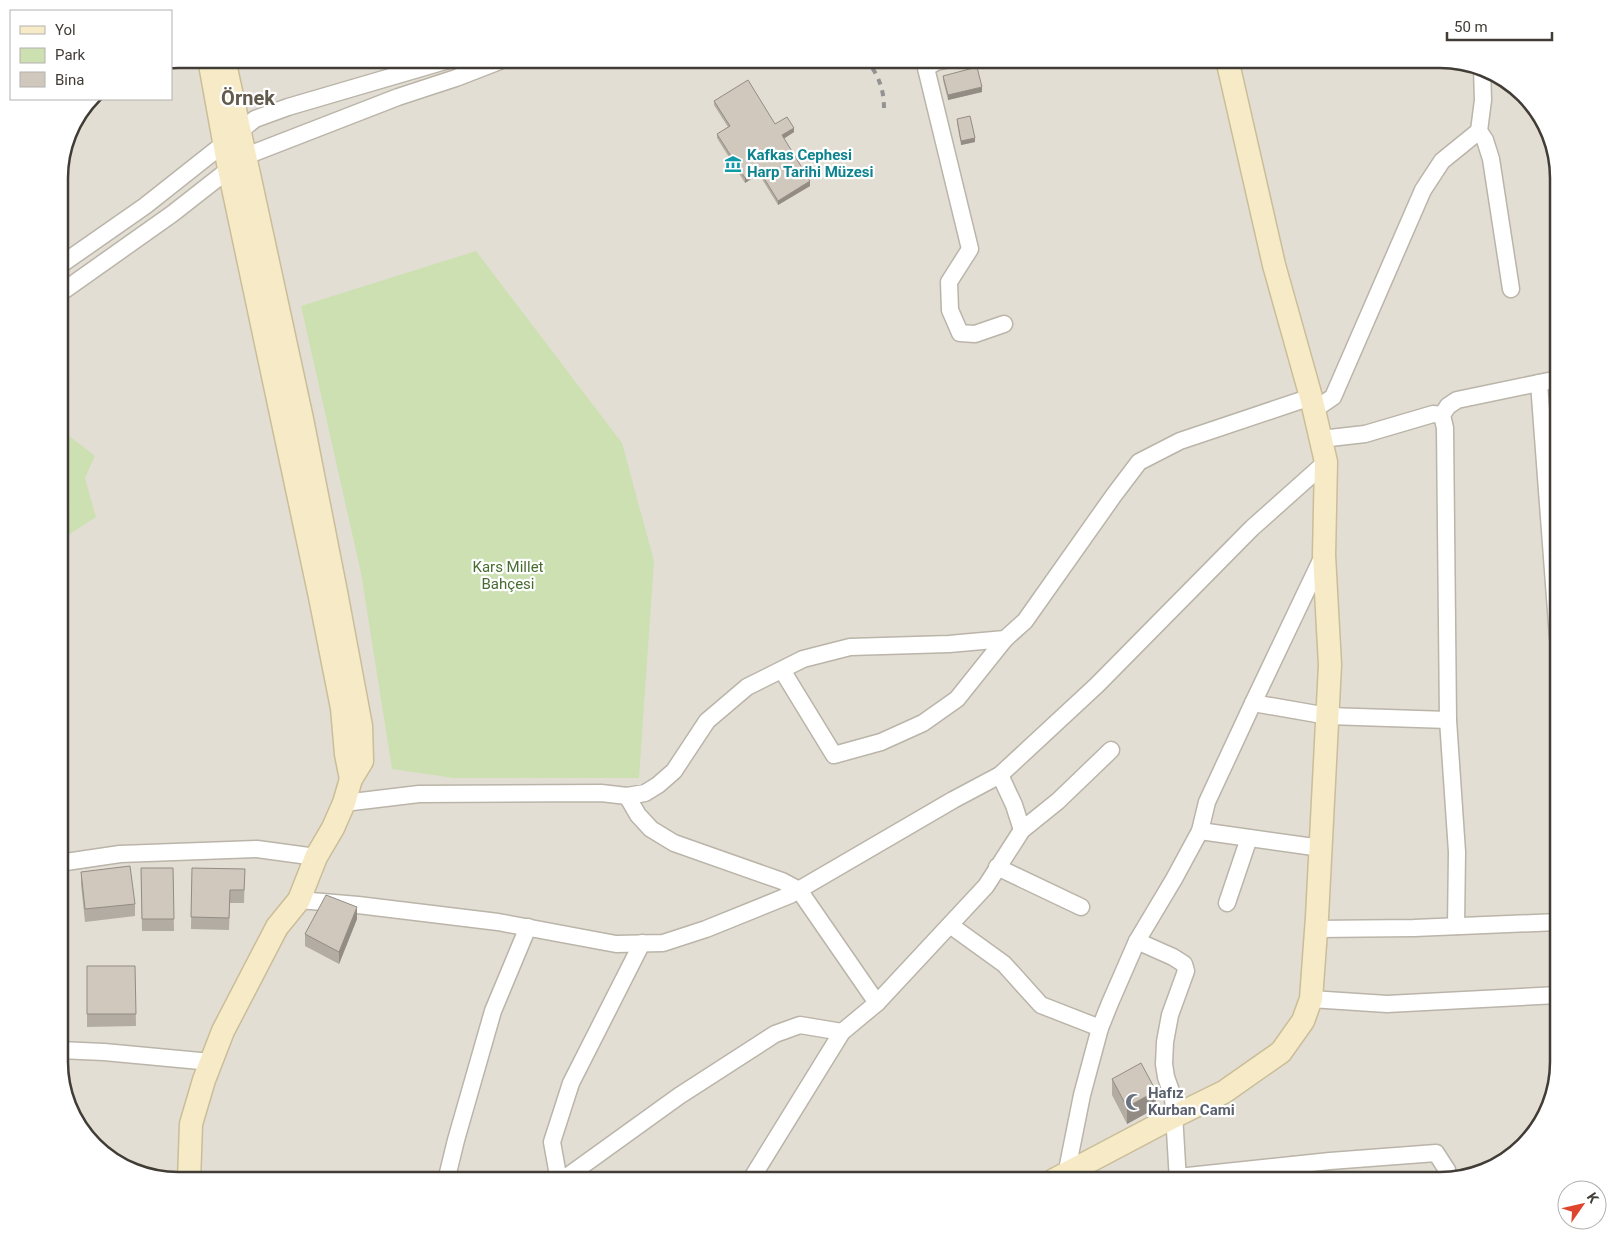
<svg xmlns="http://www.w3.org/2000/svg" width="1617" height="1240" viewBox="0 0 1617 1240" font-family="Roboto,sans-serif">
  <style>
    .residential { fill: #e3ded3 }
    .green { fill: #cce0b2 }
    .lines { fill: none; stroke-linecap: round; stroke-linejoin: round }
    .street-casing { stroke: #bab4a9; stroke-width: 19 }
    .secondary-casing { stroke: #cabd99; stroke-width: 25 }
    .street { stroke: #fff; stroke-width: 16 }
    .secondary { stroke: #f7ebc7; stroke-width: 22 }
    .rail { stroke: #939393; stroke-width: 4; stroke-dasharray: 6 6; stroke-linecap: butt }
    .wall { fill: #b3aca2 }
    .shaded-wall { fill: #928c84 }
    .building { fill: #d0c8bc; stroke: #928c84 }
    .labels { text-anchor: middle; stroke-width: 4.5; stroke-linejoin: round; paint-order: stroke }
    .culture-label { font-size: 15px; font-weight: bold; fill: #0d838f; stroke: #fff; text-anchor: start }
    .park-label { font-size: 15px; fill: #476b30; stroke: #fff }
    .worship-label { font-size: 15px; font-weight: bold; fill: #5b616d; stroke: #fff; text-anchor: start }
    .district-label { font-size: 20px; font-weight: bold; fill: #635a4e; stroke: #fff }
    .rim { fill: none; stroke: #413c35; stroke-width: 2.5 }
  </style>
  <rect width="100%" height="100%" fill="#f0ece5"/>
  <path class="residential" d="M178,59H1439L1478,65L1512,84L1546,126L1558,178V1062L1552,1101L1533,1135L1491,1169L1439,1181H178L139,1175L105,1156L71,1115L59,1070V170L71,126L91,99H171V60Z"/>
  <g class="green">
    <path d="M476,251L622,443L654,561L639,778H454L392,769L361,573L301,306Z"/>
    <path d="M59,427L69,436L95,456L85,478L96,517L59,541Z"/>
  </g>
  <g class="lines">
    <g class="street-casing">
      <g id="street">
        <path d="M950,59L936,62L926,68L970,249L949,282L950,310L960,333L975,334L1004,324"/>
        <path d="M1482,68L1483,100L1479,131L1485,140L1491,159L1511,289"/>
        <path d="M59,266L145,206L255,119L288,107L452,59"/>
        <path d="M59,294L172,214L246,156L398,97L456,78L505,59"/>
        <path d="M1539,383L1558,638"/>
        <path d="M1314,410L1333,397L1423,190L1442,161L1479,131"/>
        <path d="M1321,439L1365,434L1433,414L1442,415"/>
        <path d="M782,670L834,755L881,742L923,723L957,699L1005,639"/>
        <path d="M1253,703L1328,716L1448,720"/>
        <path d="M1000,775L1014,805L1022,830"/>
        <path d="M627,796L638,815L651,829L674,843L782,881L799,890L877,1003"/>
        <path d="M344,803L419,794L601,793L627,796L645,793L658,785L674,771L707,721L747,687L803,659L850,647L949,644L1005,639L1025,621L1114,495L1139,462L1180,441L1311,397"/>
        <path d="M1200,831L1321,848"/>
        <path d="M59,863L120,854L257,849L316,857"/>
        <path d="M997,867L1081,907"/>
        <path d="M299,900L358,905L498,922L616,944L663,943L706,929L790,895L953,800L1000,775L1097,685L1252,528L1326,462"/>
        <path d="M1227,903L1249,838"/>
        <path d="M950,925L1004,964L1041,1005L1100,1028"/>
        <path d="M1456,926L1457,852L1448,720L1445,428L1442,415L1448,406L1457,400L1558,379"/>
        <path d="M1316,929L1414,928L1558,922"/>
        <path d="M1137,941L1173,957L1184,964L1186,971L1170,1015L1165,1042L1164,1064L1166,1077L1173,1097L1178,1181"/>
        <path d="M1311,999L1387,1004L1558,995"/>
        <path d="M59,1050L104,1052L211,1062"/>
        <path d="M1293,1165L1295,1181"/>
        <path d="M1178,1177L1330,1161L1436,1153L1447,1170L1449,1179"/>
        <path d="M446,1181L456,1140L493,1011L528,927"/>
        <path d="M559,1181L552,1142L571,1083L642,943"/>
        <path d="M561,1181L679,1096L775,1034L800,1025L842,1032"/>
        <path d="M750,1181L842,1032L877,1003L986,886L1022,830L1058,801L1111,750"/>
        <path d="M1066,1181V1175L1082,1095L1100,1028L1110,1003L1137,941L1174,879L1200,831L1207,802L1253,703L1323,556"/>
      </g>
    </g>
    <g class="secondary-casing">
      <g id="secondary">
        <path d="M210,64L229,169L320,597L342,708L346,754L351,779"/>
        <path d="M189,1181L191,1124L204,1080L223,1031L277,927L299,900L316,857L333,828L344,803L351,779L362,761L361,726L336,592L302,419L224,59"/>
        <path d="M1052,1181L1175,1116L1224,1092L1281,1052L1303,1021L1311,999L1317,917L1330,665L1324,555L1326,462L1311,397L1274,265L1227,59"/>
      </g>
    </g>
    <use href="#street" class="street"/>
    <use href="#secondary" class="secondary"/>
    <path class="rail" d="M865,59C878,73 884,89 884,108"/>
  </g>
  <g class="wall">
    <path d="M943,76L982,92L948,100L943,80Z"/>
    <path d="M714,101L794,132L784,138L810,186L778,205L759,174L745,183L717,138V134L728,127L714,105Z"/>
    <path d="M957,119L975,142L961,145L957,123Z"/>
    <path d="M141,868H173L174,931H142Z"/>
    <path d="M192,868L245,869L244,903H230L229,930L191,929Z"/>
    <path d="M81,872L135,904V916L85,922L81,884Z"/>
    <path d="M357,919L339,964L305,946V934Z"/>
    <path d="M87,966H135L136,1026L87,1027Z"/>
    <path d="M1112,1079L1156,1108L1127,1124L1112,1095Z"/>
  </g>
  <g class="shaded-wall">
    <path d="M982,87V92L948,100V95Z"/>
    <path d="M794,128V132L782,140V135Z"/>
    <path d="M975,138V142L961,145V141Z"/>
    <path d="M759,170V174L745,183V178Z"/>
    <path d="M810,181V186L778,205V201Z"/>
    <path d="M357,907V919L339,964V952Z"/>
    <path d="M1156,1091V1108L1127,1124V1107Z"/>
  </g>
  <g class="building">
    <path d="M977,67L982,87L948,95L943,76Z"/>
    <path d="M748,80L775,124L787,117L794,128L782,135L810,181L778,201L759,170L745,178L717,134L730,126L714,101Z"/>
    <path d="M970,116L975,138L961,141L957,119Z"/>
    <path d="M130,866L135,904L85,909L81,872Z"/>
    <path d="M141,868H173L174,919H142Z"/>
    <path d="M192,868L245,869L244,890H230L229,918L191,917Z"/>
    <path d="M326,895L357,907L339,952L305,934Z"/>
    <path d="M87,966H135L136,1014H87Z"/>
    <path d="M1141,1063L1156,1091L1127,1107L1112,1079Z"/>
  </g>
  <defs>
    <g id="museum-bare" transform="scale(1.35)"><path d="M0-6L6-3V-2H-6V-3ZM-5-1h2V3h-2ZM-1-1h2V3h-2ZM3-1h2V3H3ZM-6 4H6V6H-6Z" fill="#0f9aa8" stroke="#fff" stroke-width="2.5" paint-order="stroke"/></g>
    <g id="mosque-bare" transform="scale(1.35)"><path d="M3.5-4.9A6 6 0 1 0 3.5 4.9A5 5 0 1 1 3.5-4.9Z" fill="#6b7280" stroke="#fff" stroke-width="2.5" paint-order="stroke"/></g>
  </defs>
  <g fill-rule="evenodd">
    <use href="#museum-bare" x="733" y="164"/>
    <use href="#mosque-bare" x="1134" y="1102"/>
  </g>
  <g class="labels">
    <g class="culture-label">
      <text x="747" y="160">Kafkas Cephesi<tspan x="747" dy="17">Harp Tarihi Müzesi</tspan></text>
    </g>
    <g class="park-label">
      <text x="508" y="572">Kars Millet<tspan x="508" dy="17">Bahçesi</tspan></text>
    </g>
    <g class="worship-label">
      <text x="1148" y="1098">Hafız<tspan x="1148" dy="17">Kurban Cami</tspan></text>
    </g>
    <g class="district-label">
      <text x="248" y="105">Örnek</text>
    </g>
  </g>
  <path d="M0 0H1617V1240H0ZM178 68H1440A110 110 0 0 1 1550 178V1062A110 110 0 0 1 1440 1172H178A110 110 0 0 1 68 1062V178A110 110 0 0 1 178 68Z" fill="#fff" fill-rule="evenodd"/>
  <path class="rim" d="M178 68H1440A110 110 0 0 1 1550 178V1062A110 110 0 0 1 1440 1172H178A110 110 0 0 1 68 1062V178A110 110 0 0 1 178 68Z"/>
  <rect x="10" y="10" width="162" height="90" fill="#ffffff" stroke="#b3b1ae"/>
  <rect x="20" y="26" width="25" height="8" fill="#f7ebc7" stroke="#b3b1ae"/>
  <text x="55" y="35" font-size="15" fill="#413c35">Yol</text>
  <rect x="20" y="48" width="25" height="15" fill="#cce0b2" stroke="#b3b1ae"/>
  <text x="55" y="60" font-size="15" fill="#413c35">Park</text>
  <rect x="20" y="72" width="25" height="15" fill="#d0c8bc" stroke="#b3b1ae"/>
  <text x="55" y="85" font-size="15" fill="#413c35">Bina</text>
  <g transform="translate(1582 1205) rotate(56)"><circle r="24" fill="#ffffff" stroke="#b3b1ae"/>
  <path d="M0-4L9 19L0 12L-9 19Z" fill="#df452d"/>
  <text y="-8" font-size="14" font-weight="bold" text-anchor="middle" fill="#413c35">K</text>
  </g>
  <path d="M1447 32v8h105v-8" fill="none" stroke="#413c35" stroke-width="2.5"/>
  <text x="1454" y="32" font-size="15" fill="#413c35" stroke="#ffffff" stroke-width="4" paint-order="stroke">50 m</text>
</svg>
